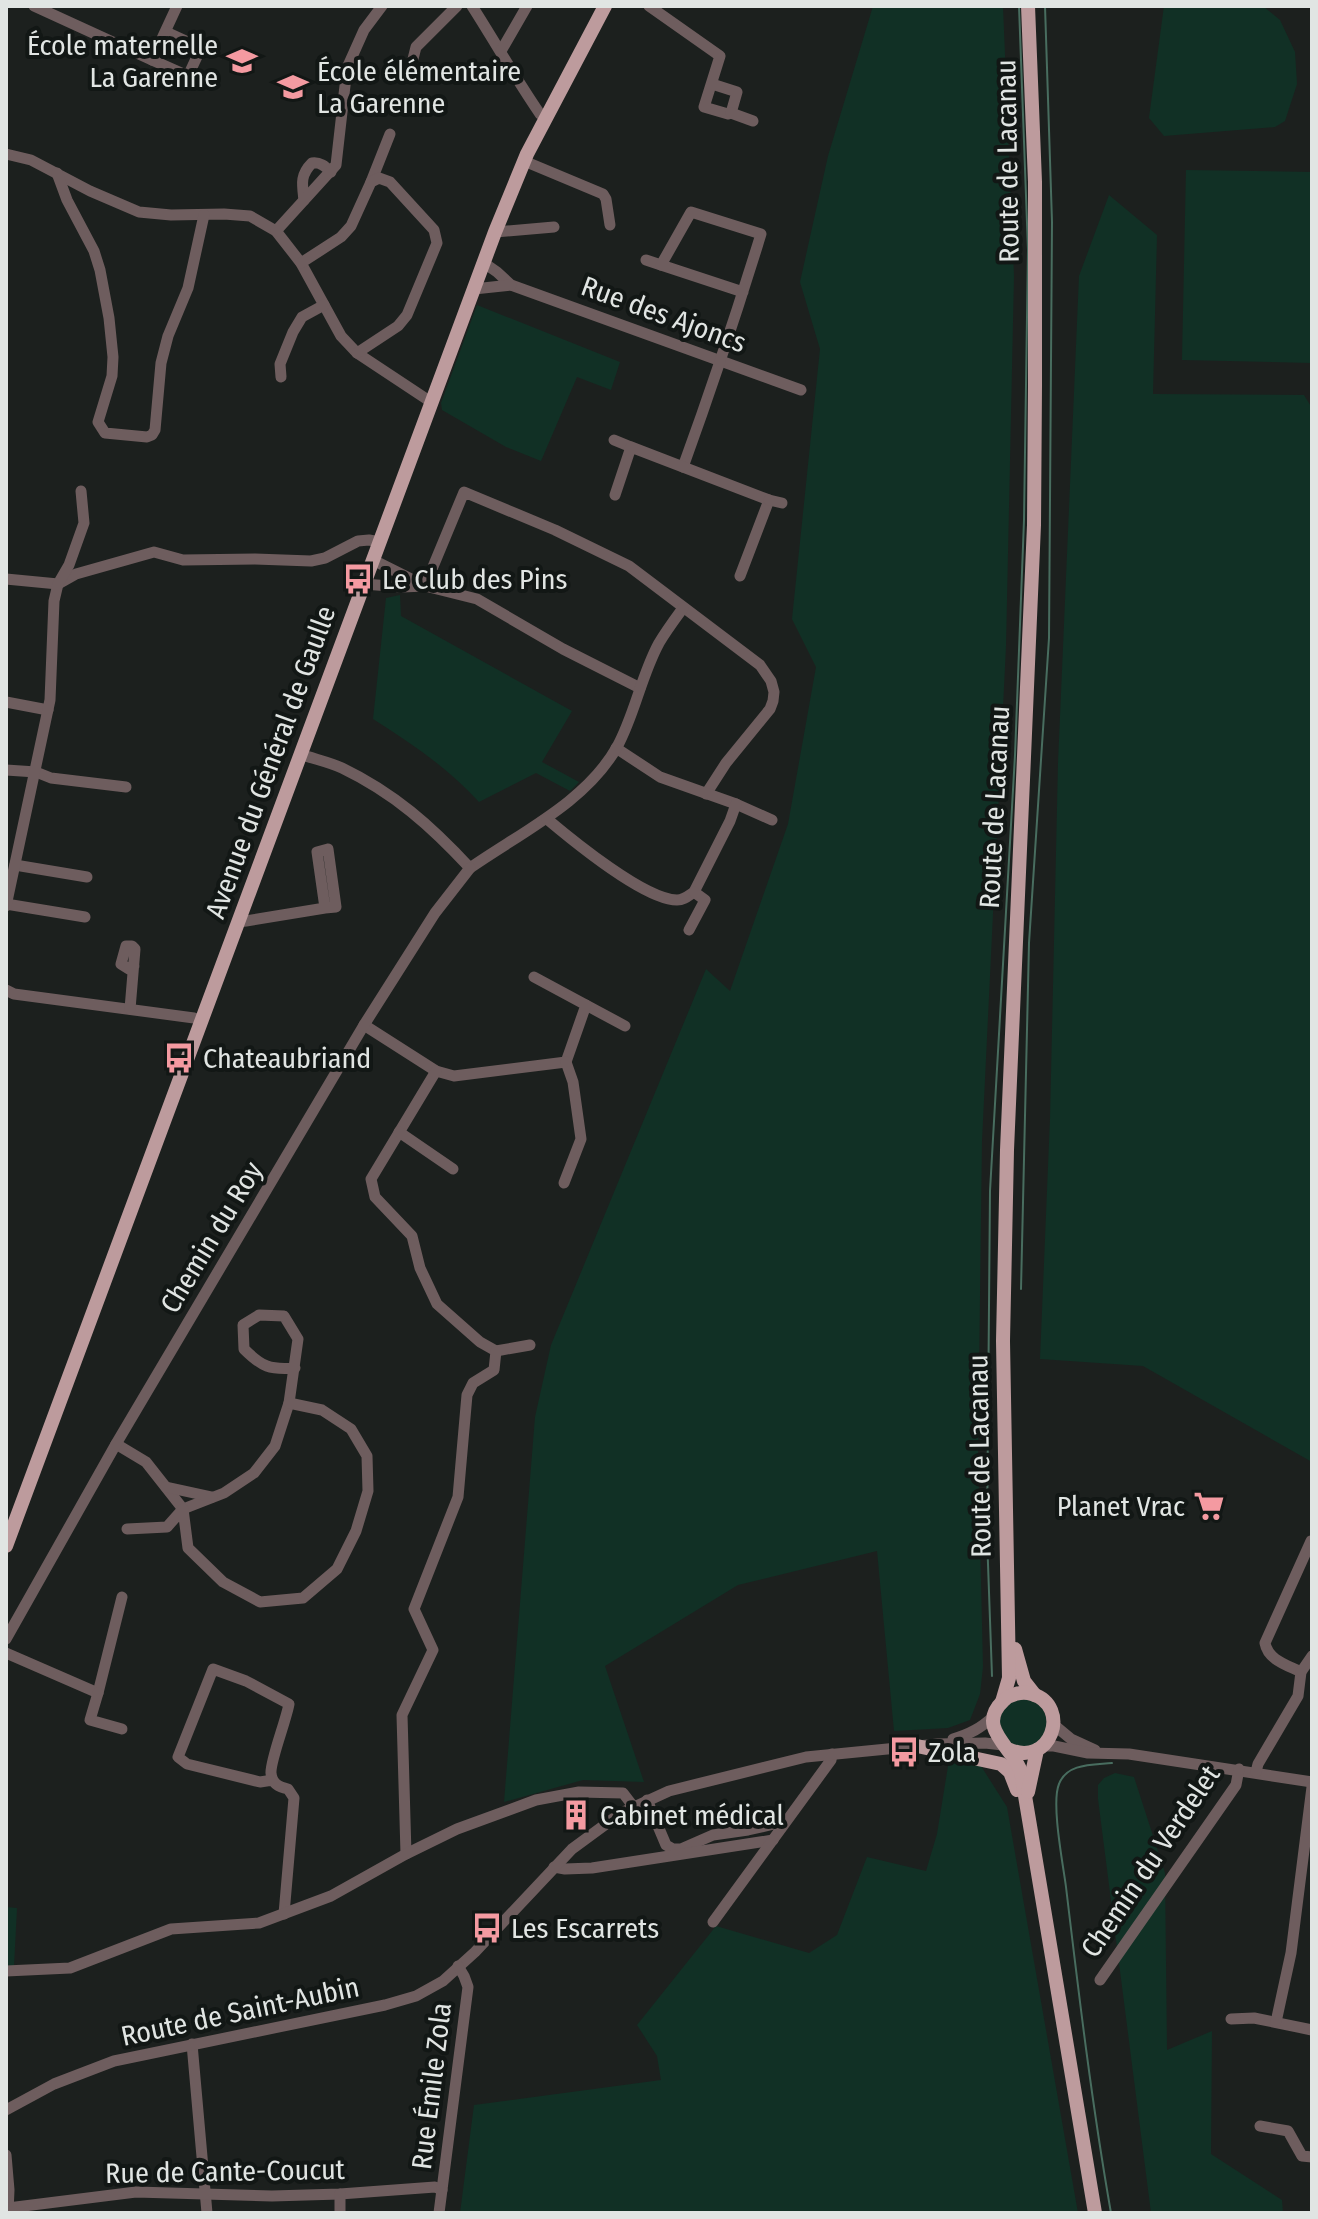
<svg xmlns="http://www.w3.org/2000/svg" width="1318" height="2219" viewBox="0 0 1318 2219" font-family="'Fira Sans Condensed',sans-serif">
  <style>
    .green { fill: #113025 }
    .lines { fill: none; stroke-linecap: round; stroke-linejoin: round }
    .stream { stroke: #486d5f; stroke-width: 2 }
    .minor { stroke: #6e5d5e; stroke-width: 11 }
    .major { stroke: #bd9b9d; stroke-width: 14 }
    .labels { text-anchor: middle; stroke-width: 8; stroke-linejoin: round; paint-order: stroke }
    .poi-label { font-size: 28px; fill: #e1e5e3; stroke: #121715; text-anchor: start }
    .street-label { font-size: 28px; fill: #e1e5e3; stroke: #121715 }
  </style>
  <rect width="100%" height="100%" fill="#1c201e"/>
  <g class="green">
    <path d="M873,6H1003L1014,276L1006,646L982,1141L978,1450L983,1667L980,1694L970,1720L948,1728L894,1731L877,1551L738,1585L605,1666L644,1782L583,1780L504,1802L535,1417L551,1345L706,969L730,991L788,824L816,667L792,619L820,349L800,282L828,156Z"/>
    <path d="M1164,6H1263L1280,20L1295,52L1297,84L1285,121L1275,127L1164,136L1149,118Z"/>
    <path d="M1186,170L1312,172V363L1182,360Z"/>
    <path d="M1109,195L1157,235L1153,394L1304,395L1312,408V1462L1143,1366L1040,1359L1050,1119L1058,763L1079,276Z"/>
    <path d="M477,305L620,362L611,390L577,377L541,461L506,447L442,410L441,403Z"/>
    <path d="M400,595L401,616L572,711L542,762L579,782L570,791L536,773L479,802C448,768 411,743 373,719L386,598Z"/>
    <circle cx="1023" cy="1723" r="24"/>
    <path d="M949,1760L981,1766L1007,1807L1078,2213H460L474,2105L661,2080L657,2056L637,2025L716,1926L809,1953L837,1935L867,1857L926,1871L937,1834Z"/>
    <path d="M1115,1773L1134,1777L1165,1873L1167,2050L1212,2031L1211,2154L1282,2200L1283,2213H1151L1098,1799V1785L1104,1778Z"/>
    <path d="M6,1907L17,1908L14,1966H6Z"/>
  </g>
  <g class="lines">
    <g class="stream">
      <path d="M1021,1289L1029,943L1049,638L1052,222L1045,6"/>
      <path d="M992,1676L987,1536L990,1191L1015,755L1024,520L1028,250L1019,6"/>
      <path d="M1111,2213C1092,2105 1079,1996 1066,1887C1063,1864 1051,1803 1059,1784C1067,1763 1093,1765 1112,1763"/>
    </g>
    <g class="minor">
      <path d="M34,6L152,60L177,6"/>
      <path d="M472,6C495,42 516,79 540,114L545,118"/>
      <path d="M649,6L720,56L704,107L728,114L731,113L737,92L712,84"/>
      <path d="M501,51L527,6"/>
      <path d="M152,60L188,76L201,48L166,32"/>
      <path d="M404,69L411,67L416,47L457,6"/>
      <path d="M731,113L753,121"/>
      <path d="M6,154L31,160L90,191L139,212L171,215L224,214L250,216L276,231L301,263L341,336L357,353L431,402"/>
      <path d="M524,161L603,194L606,199L610,225"/>
      <path d="M57,173L67,200L94,251L100,270L109,318L113,357L112,376L98,422L105,433L147,437L152,435L155,430L161,363L168,336L188,288L204,215"/>
      <path d="M371,182L390,134"/>
      <path d="M304,200C302,184 300,175 312,163C320,162 325,166 331,172"/>
      <path d="M276,231L336,165L347,68L364,30L382,6"/>
      <path d="M495,232L554,227"/>
      <path d="M646,260L661,265"/>
      <path d="M301,263L341,237L351,226L371,182L379,178L390,182L434,230L437,243L407,315L398,326L357,353"/>
      <path d="M484,263L497,272L511,285L801,390"/>
      <path d="M474,289L511,285"/>
      <path d="M281,377L280,364L293,332L302,317L324,305"/>
      <path d="M614,440L631,447"/>
      <path d="M683,467C711,390 737,312 761,234L691,212L661,265L743,292"/>
      <path d="M615,495L631,447L769,500L740,576"/>
      <path d="M769,500L782,503"/>
      <path d="M373,560L425,586L477,599L563,649L640,688"/>
      <path d="M6,579L58,584"/>
      <path d="M60,583L76,574L154,552L183,560L255,559L311,561L325,558L358,541L369,540L380,542"/>
      <path d="M364,584L402,587L425,586"/>
      <path d="M425,586L464,492L555,530L629,566L760,665L771,681L774,692L773,701L770,709L726,763L706,794"/>
      <path d="M6,702L48,710"/>
      <path d="M616,748L660,777L736,804L772,820"/>
      <path d="M300,754C314,759 329,762 342,768C394,793 431,826 470,868C520,833 586,802 617,747C635,714 641,676 659,643C666,631 675,619 683,608"/>
      <path d="M6,770L36,772L51,778L126,787"/>
      <path d="M547,819C572,840 645,900 677,900C684,900 688,896 694,892L730,821L736,804"/>
      <path d="M15,865L87,877"/>
      <path d="M6,904L85,917"/>
      <path d="M6,906L50,700L54,601L58,584L69,565L84,523L81,491"/>
      <path d="M238,922L246,921L325,908L336,907L328,849L317,852L325,908"/>
      <path d="M689,930L705,900L694,892"/>
      <path d="M6,990L14,994L194,1018L201,1021"/>
      <path d="M586,1005L625,1026"/>
      <path d="M130,1009L135,949L132,946H126L121,964L129,969L134,966"/>
      <path d="M364,1025L436,1071L454,1076L566,1062L586,1005L534,977"/>
      <path d="M436,1071L371,1179L375,1197L412,1236L420,1268L437,1304L480,1342L496,1351"/>
      <path d="M399,1132L453,1169"/>
      <path d="M564,1183L581,1139L573,1082L566,1062"/>
      <path d="M116,1444L146,1462L183,1509L224,1493L254,1473L275,1446L289,1403L298,1339L284,1316L259,1315L243,1325L244,1349C262,1367 270,1370 295,1368"/>
      <path d="M166,1487L212,1497"/>
      <path d="M127,1529L167,1527L183,1509L188,1548L223,1582L260,1602L303,1598L337,1569L356,1531L368,1491L367,1456L351,1429L322,1410L289,1403"/>
      <path d="M6,1639L116,1444L364,1025L435,913L470,868"/>
      <path d="M6,1653L98,1693L122,1597"/>
      <path d="M1301,1672C1287,1665 1268,1660 1265,1643L1311,1541"/>
      <path d="M98,1693L90,1720L122,1729"/>
      <path d="M1053,1724L1071,1739L1095,1750"/>
      <path d="M953,1739C970,1734 981,1728 994,1716"/>
      <path d="M1042,1746H1054L1088,1753L1129,1754L1312,1782"/>
      <path d="M1256,1772L1258,1764L1298,1696L1301,1672L1312,1656"/>
      <path d="M273,1780L260,1782L187,1764L178,1757L213,1669L246,1681L289,1704C286,1721 270,1761 271,1773C272,1784 279,1787 288,1789L294,1798L284,1914"/>
      <path d="M647,1800L666,1845L673,1849H681L713,1835L748,1830L774,1824"/>
      <path d="M406,1854L402,1715L433,1650L414,1609L458,1497L467,1395L473,1383L494,1370L496,1351L530,1345"/>
      <path d="M554,1867L565,1869L592,1868L773,1840"/>
      <path d="M713,1922L831,1760L832,1754"/>
      <path d="M6,1971L70,1968L171,1929L259,1923L331,1896L406,1854L457,1829L536,1800L579,1792L623,1793L633,1806"/>
      <path d="M1100,1980L1236,1785L1239,1769"/>
      <path d="M1231,2019L1254,2018L1312,2030"/>
      <path d="M1276,2022L1291,1953L1312,1787"/>
      <path d="M192,2044L207,2213"/>
      <path d="M6,2110L54,2084L114,2061L385,2005L416,1996L443,1981L475,1952L572,1849L621,1813L669,1791L806,1757L938,1744L985,1743L1003,1745"/>
      <path d="M1260,2126L1288,2131L1302,2156L1312,2157"/>
      <path d="M6,2155L9,2190L8,2212"/>
      <path d="M8,2208L136,2192L272,2196L340,2194L435,2187L442,2190"/>
      <path d="M340,2213V2194"/>
      <path d="M439,2213L468,1987L464,1976L458,1966"/>
    </g>
    <g class="major">
      <path d="M6,1546L495,232L527,154L605,6"/>
      <path d="M1015,1649L1024,1681L1035,1695"/>
      <path d="M1002,1702L1009,1678L1003,1341L1007,1150L1034,525L1035,386V182L1028,6"/>
      <path d="M917,1746L1001,1764L1010,1772L1017,1790"/>
      <path d="M1008,1749C1051,1769 1072,1706 1032,1694C1022,1691 1010,1694 1003,1701C975,1728 1014,1748 1021,1772L1095,2213"/>
      <path d="M1028,1792L1037,1750"/>
    </g>
  </g>
  <defs>
    <g id="school-bare" transform="scale(2.4)"><path d="M0-5L7-2L0 1L-7-2ZM-4 1L0 2.5L4 1V4Q0 6-4 4Z" fill="#f49aa1" stroke="#121715" stroke-width="2.5" paint-order="stroke"/></g>
    <g id="bus-bare" transform="scale(2.4)"><path d="M-5-6H5V4H4V6H2V4H-2V6H-4V4H-5ZM-3.5-4V0h7V-4ZM-3.5 1.2v1.5H-2V1.2ZM2 1.2v1.5H3.5V1.2Z" fill="#f49aa1" stroke="#121715" stroke-width="2.5" paint-order="stroke"/></g>
    <g id="supermarket-bare" transform="scale(2.4)"><path d="M-6-5.5h2.5l.6 2H6L4.5 2H-2.5L-4.4-4H-6ZM-1.5 3.2a1.3 1.3 0 1 0 .1 0ZM3 3.2a1.3 1.3 0 1 0 .1 0Z" fill="#f49aa1" stroke="#121715" stroke-width="2.5" paint-order="stroke"/></g>
    <g id="building-bare" transform="scale(2.4)"><path d="M-4-6H4V6H1V3H-1V6H-4ZM-2.5-4.3h1.7v1.8h-1.7ZM.8-4.3h1.7v1.8H.8ZM-2.5-1h1.7V.8h-1.7ZM.8-1h1.7V.8H.8Z" fill="#f49aa1" stroke="#121715" stroke-width="2.5" paint-order="stroke"/></g>
  </defs>
  <g fill-rule="evenodd">
    <use href="#school-bare" x="242" y="61"/>
    <use href="#school-bare" x="293" y="87"/>
    <use href="#bus-bare" x="358" y="579"/>
    <use href="#bus-bare" x="179" y="1058"/>
    <use href="#supermarket-bare" x="1209" y="1506"/>
    <use href="#bus-bare" x="904" y="1752"/>
    <use href="#building-bare" x="576" y="1815"/>
    <use href="#bus-bare" x="487" y="1928"/>
  </g>
  <g class="labels">
    <g class="poi-label">
      <text x="218" y="55" text-anchor="end">École maternelle<tspan x="218" dy="32">La Garenne</tspan></text>
      <text x="317" y="81">École élémentaire<tspan x="317" dy="32">La Garenne</tspan></text>
      <text x="382" y="589">Le Club des Pins</text>
      <text x="203" y="1068">Chateaubriand</text>
      <text x="1185" y="1516" text-anchor="end">Planet Vrac</text>
      <text x="928" y="1762">Zola</text>
      <text x="600" y="1825">Cabinet médical</text>
      <text x="511" y="1938">Les Escarrets</text>
    </g>
    <g class="street-label">
      <text transform="translate(1007 161) rotate(-91)" y="10">Route de Lacanau</text>
      <text transform="translate(664 314) rotate(20)" y="10">Rue des Ajoncs</text>
      <text transform="translate(270 762) rotate(-70)" y="10">Avenue du Général de Gaulle</text>
      <text transform="translate(994 807) rotate(-87)" y="10">Route de Lacanau</text>
      <text transform="translate(211 1237) rotate(-59)" y="10">Chemin du Roy</text>
      <text transform="translate(979 1456) rotate(-91)" y="10">Route de Lacanau</text>
      <text transform="translate(1150 1861) rotate(-56)" y="10">Chemin du Verdelet</text>
      <text transform="translate(240 2011) rotate(-12)" y="10">Route de Saint-Aubin</text>
      <text transform="translate(431 2086) rotate(-83)" y="10">Rue Émile Zola</text>
      <text transform="translate(225 2171) rotate(-1)" y="10">Rue de Cante-Coucut</text>
    </g>
  </g>
  <rect width="1318" height="2219" fill="none" stroke="#e1e5e3" stroke-width="16"/>
</svg>
